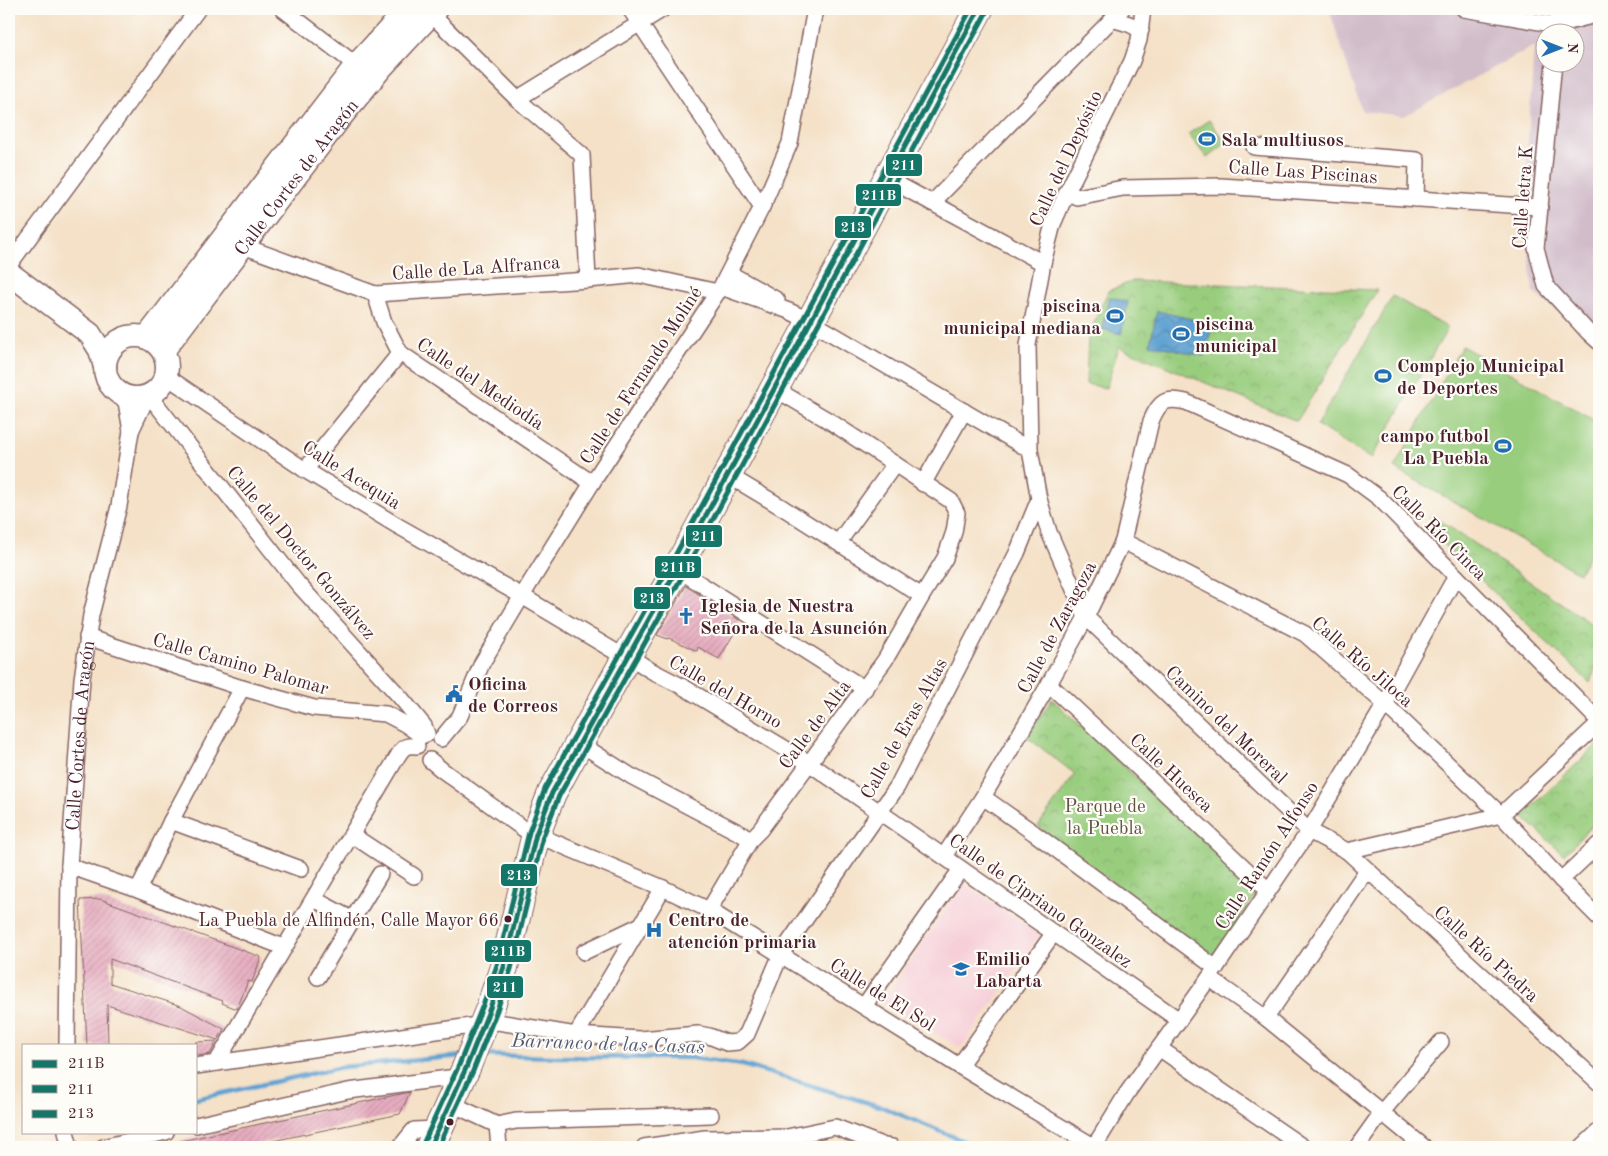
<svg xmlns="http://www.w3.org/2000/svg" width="1608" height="1156" viewBox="0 0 1608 1156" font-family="'Old Standard TT',serif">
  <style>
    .built { fill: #f6cfd8 }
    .industrial { fill: #d1bdca; fill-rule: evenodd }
    .green { fill: #99cd7e; stroke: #727654 }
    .park { fill: url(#park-crowns); stroke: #727654 }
    .water { fill: url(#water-waves); stroke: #54607e }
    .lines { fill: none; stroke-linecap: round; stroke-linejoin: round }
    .stream { stroke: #5ea2d2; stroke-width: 4.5 }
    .building { fill: url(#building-hatch) }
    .street-casing { stroke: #866362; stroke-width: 18 }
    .secondary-casing { stroke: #866362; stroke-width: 25 }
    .highway-casing { stroke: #866362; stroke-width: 30 }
    .street { stroke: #fff; stroke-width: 15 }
    .secondary { stroke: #fff; stroke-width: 22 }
    .highway { stroke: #fff; stroke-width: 28 }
    .bus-1-casing { stroke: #fdfcf7; stroke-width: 9 }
    .bus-2-casing { stroke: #fdfcf7; stroke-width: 9 }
    .bus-3-casing { stroke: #fdfcf7; stroke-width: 9 }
    .bus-1 { stroke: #147668; stroke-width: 5 }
    .bus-2 { stroke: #147668; stroke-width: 5 }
    .bus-3 { stroke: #147668; stroke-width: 5 }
    .bus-dot { fill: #4a1f2b; stroke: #fdfcf7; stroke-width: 2 }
    .labels { text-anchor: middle; stroke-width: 4.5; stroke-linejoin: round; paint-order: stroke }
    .bus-label { font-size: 18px; fill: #4a1f2b; stroke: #fdfcf7; text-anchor: end }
    .poi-label { font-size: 19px; font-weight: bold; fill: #4a1f2b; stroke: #fdfcf7; text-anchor: start }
    .street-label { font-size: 19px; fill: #4a1f2b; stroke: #fdfcf7 }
    .park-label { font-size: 19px; fill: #625344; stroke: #fdfcf7 }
    .water-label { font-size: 20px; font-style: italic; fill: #535a76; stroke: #fdfcf7 }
    .line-badge { stroke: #fdfcf7; stroke-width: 2 }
    .badge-label { font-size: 14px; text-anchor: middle; font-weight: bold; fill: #fff }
  </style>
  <defs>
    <pattern id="park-crowns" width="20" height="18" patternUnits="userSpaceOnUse" patternTransform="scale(1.25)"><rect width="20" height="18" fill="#99cd7e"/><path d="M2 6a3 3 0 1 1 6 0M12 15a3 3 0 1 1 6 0" fill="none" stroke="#85b06d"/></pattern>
    <pattern id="water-waves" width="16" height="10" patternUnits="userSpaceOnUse" patternTransform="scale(1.25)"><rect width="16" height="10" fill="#5ea2d2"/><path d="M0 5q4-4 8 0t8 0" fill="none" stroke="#5083ab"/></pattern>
    <pattern id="building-hatch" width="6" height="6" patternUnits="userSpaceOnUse" patternTransform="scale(1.25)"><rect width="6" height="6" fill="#e6adc0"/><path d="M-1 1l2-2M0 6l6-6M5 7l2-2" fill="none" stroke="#c794a5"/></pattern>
  </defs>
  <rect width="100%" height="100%" fill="#fdfcf7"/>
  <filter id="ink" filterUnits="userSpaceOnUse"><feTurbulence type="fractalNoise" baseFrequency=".02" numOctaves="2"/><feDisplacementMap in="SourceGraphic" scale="10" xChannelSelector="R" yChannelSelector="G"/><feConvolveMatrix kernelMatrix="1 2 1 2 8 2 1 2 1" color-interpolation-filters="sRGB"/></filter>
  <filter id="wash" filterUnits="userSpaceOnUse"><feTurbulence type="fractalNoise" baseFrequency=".0096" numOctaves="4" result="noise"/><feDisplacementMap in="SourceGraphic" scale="20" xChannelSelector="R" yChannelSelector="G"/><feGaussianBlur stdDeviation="1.12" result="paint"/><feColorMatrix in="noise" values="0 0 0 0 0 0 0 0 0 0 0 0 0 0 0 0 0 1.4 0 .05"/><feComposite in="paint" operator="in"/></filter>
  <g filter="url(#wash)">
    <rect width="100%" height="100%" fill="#f4e1c7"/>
    <path class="built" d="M963,883L1040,935L961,1048L883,1002Z"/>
    <path class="industrial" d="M1329,9H1599V343L1533,292L1524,208L1534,46L1404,116L1362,111ZM1546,32H1576V62H1546Z"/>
    <g class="green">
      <path d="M1209,120L1226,143L1207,158L1188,134Z"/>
      <path d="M1393,296L1448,328L1371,459L1317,425Z"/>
      <path d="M1462,346L1599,423V537L1579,573L1394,468Z"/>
    </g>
    <g class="park">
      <path d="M1133,281L1377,290L1297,421L1119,347L1106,388L1086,384L1088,337L1108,291Z"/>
      <path d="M1432,515L1599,629V658L1590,683L1426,528Z"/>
      <path d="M1052,699L1258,891L1213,958L1038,826L1075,774L1027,737Z"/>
      <path d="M1599,743V818L1564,855L1522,816Z"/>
    </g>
    <g class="water">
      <path d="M1110,297L1128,302L1121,334L1102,329Z"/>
      <path d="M1157,311L1213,324L1204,356L1150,344Z"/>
    </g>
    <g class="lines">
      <g class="stream">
        <path d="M482,1055L553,1057L692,1058L743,1065L882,1107L978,1147"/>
        <path d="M196,1099L342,1067L462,1056"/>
      </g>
    </g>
    <g id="blocks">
      <g class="building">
        <path d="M686,586L739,620L736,630L719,659L698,647L697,651L669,638L668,639L657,635Z"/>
        <path d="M100,899L261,957L252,982L248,981L237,1009L222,1003L223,1001L110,959V983L181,1006L224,1029L218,1040L107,1005L108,1045H87L80,900Z"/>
        <path d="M217,1041L210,1054L196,1056V1042Z"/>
        <path d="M410,1092L400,1114L244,1147H177L176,1142Z"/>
      </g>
    </g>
  </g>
  <g filter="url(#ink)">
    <use href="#blocks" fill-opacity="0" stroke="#866362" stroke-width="1"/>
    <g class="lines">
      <g class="street-casing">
        <g id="street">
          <path d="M283,9L356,65"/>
          <path d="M630,9L762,207"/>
          <path d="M1143,9L1139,40L1132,61L1067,192L1053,224L1043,263L1028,345L1030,450L1039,499L1049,532L1086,617L1309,831L1347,851L1501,815L1599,723"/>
          <path d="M1464,9L1557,25L1599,14"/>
          <path d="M431,14L517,99L582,155L588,280"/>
          <path d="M1112,19L1129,24L1141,30"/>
          <path d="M1557,32L1558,9"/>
          <path d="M1554,62L1536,248L1546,286L1588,332L1599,342"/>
          <path d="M517,99L663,9"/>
          <path d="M1254,147L1417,160L1416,199"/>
          <path d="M888,179L1043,263"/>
          <path d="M1067,192L1077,197L1123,188L1221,186L1539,207"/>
          <path d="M932,203L1122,9"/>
          <path d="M243,246L375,294L588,280L639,275L718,292"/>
          <path d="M9,265L198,9"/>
          <path d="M729,273L777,300"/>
          <path d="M721,287L789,311L810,321L1030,450"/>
          <path d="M375,294L384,322L400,353L592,483"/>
          <path d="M166,376L305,470L398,526L522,596L626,658L638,662L650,670L685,688L809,763L1179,1020"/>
          <path d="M149,395L298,584L401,698L424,726L427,734"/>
          <path d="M131,431L148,395"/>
          <path d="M305,470L400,353"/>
          <path d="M728,475L783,508L922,596"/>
          <path d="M923,484L964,411"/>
          <path d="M1123,541L1305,634L1385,704L1501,815L1561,880L1599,918"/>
          <path d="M838,543L895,464"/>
          <path d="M677,569L865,689"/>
          <path d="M87,637L242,688L314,708L386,714L405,724L422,736"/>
          <path d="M1049,684L1268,890"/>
          <path d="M441,739L460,716L482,663L522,596L592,483L721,287L762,207L790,143L815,9"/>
          <path d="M579,743L631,776L751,839"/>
          <path d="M430,760L442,770L525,830L663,888L709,910L959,1066L1095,1147"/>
          <path d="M983,797L1034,833L1216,968"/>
          <path d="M171,821L301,869"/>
          <path d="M352,835L414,876"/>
          <path d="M1347,851L1599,1083"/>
          <path d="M944,856L983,797L1049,684L1086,617L1123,541L1151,421C1159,402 1165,397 1186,402L1348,475L1379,498L1599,721"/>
          <path d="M69,866L138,890L283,947"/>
          <path d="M1561,880L1599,844"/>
          <path d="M138,890L171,821L242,688"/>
          <path d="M314,899L353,920"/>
          <path d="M709,910L751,839L760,830L885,660L922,596L945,558L954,532L957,513L951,501L831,422L777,390V384"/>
          <path d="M584,952L643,924"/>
          <path d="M318,977L380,874"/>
          <path d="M1209,978L1266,1018L1424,1147"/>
          <path d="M864,1006L961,869"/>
          <path d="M1266,1018L1367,870"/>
          <path d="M576,1035L663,888"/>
          <path id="s1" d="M67,1045L69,866L82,679L91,615L119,506L131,431L125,396"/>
          <path d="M1159,1048L1303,1147"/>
          <path d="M218,1063V1060L399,754C404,746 408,745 417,746"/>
          <path d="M196,1066L498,1022L576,1035L640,1039L698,1034L709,1036L727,1043L738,1042L747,1034L781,954L897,787L1017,553L1039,499"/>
          <path d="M959,1066L1053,934"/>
          <path d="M450,1103L497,1125L499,1147"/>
          <path d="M196,1125L348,1091L449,1078L461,1079"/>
          <path d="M497,1125L516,1121L711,1115"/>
          <path d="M66,1132L70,1147"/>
          <path d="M103,1147L166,1132"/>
          <path d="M400,1147L414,1130L438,1129"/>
          <path d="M644,1147L705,1138L787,1137L835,1127L884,1146L892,1147"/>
          <path d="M1094,1147L1127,1093L1209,978L1309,831L1385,704L1456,576"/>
          <path d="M1357,1147L1382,1112L1441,1042"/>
          <path d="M1582,1147L1599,1131"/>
        </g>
      </g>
      <g class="secondary-casing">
        <g id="secondary">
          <path d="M9,273L90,334L100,350L105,367"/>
          <circle cx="136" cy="367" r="31"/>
          <path d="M147,337L356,65L408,9"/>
          <path id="s2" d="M163,351L340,118L381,68L436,9"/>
        </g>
      </g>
      <g class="highway-casing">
        <path id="highway" d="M430,1147L466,1068L490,1008L504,967L536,834L552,793L626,658L677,569L979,9"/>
      </g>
      <use href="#street" class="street"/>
      <use href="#secondary" class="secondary"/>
      <use href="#highway" class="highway"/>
      <g class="bus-1-casing">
        <path id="bus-1" d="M430,1147L466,1068L490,1008L504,967L536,834L552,793L677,569L979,9"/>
      </g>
      <g class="bus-2-casing">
        <path id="bus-2" d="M438,1147L473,1071L497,1010L511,969L543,836L559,796L684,573L986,13"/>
      </g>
      <g class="bus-3-casing">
        <path id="bus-3" d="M423,1144L459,1065L483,1005L497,965L529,832L545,789L670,565L971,9"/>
      </g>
      <use href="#bus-1" class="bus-1"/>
      <use href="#bus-2" class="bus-2"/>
      <use href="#bus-3" class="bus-3"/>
    </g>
  </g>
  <defs>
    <g id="stadium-bare" transform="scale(1.35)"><path d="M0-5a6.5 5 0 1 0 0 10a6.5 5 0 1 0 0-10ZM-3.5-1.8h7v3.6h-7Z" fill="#1f6fb2" stroke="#fdfcf7" stroke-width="2.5" paint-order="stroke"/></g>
    <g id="church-bare" transform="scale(1.35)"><path d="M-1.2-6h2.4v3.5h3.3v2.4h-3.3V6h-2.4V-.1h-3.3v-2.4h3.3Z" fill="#1f6fb2" stroke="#fdfcf7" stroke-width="2.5" paint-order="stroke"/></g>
    <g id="civic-bare" transform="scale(1.35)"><path d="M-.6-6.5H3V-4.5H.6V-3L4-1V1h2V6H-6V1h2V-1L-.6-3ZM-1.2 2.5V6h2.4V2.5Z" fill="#1f6fb2" stroke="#fdfcf7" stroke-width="2.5" paint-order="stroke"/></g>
    <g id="hospital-bare" transform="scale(1.35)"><path d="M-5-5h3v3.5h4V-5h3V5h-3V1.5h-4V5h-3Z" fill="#1f6fb2" stroke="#fdfcf7" stroke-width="2.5" paint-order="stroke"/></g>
    <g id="school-bare" transform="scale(1.35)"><path d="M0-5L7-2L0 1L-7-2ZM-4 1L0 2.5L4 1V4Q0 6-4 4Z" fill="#1f6fb2" stroke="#fdfcf7" stroke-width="2.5" paint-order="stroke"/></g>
  </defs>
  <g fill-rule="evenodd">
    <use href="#stadium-bare" x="1207" y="139"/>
    <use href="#stadium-bare" x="1115" y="316"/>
    <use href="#stadium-bare" x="1181" y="334"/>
    <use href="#stadium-bare" x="1383" y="376"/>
    <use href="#stadium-bare" x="1503" y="446"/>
    <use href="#church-bare" x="686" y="616"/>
    <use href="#civic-bare" x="454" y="694"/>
    <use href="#hospital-bare" x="654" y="930"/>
    <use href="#school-bare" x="961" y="969"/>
  </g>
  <g class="bus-dot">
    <circle cx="508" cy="919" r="4.5"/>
    <circle cx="450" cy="1122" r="4.5"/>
  </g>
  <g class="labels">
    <g class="bus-label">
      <text x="499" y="926">La Puebla de Alfindén, Calle Mayor 66</text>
    </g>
    <g class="poi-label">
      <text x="1221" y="146">Sala multiusos</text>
      <text x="1101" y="312" text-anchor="end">piscina<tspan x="1101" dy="22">municipal mediana</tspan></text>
      <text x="1195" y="330">piscina<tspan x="1195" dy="22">municipal</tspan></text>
      <text x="1397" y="372">Complejo Municipal<tspan x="1397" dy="22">de Deportes</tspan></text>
      <text x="1489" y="442" text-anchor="end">campo futbol<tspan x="1489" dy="22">La Puebla</tspan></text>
      <text x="700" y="612">Iglesia de Nuestra<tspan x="700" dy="22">Señora de la Asunción</tspan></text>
      <text x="468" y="690">Oficina<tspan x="468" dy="22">de Correos</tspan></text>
      <text x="668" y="926">Centro de<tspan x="668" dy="22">atención primaria</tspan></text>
      <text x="975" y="965">Emilio<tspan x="975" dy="22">Labarta</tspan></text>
    </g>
    <g class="street-label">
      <text transform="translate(1065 158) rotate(-65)" y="7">Calle del Depósito</text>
      <text transform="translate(1303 171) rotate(4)" y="7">Calle Las Piscinas</text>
      <text dy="7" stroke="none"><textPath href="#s2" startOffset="219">Calle Cortes de Aragón</textPath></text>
      <text transform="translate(1522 197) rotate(-86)" y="7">Calle letra K</text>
      <text transform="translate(476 267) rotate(-4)" y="7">Calle de La Alfranca</text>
      <text transform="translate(640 375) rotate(-57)" y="7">Calle de Fernando Moliné</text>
      <text transform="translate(481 383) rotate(34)" y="7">Calle del Mediodía</text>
      <text transform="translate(352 474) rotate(32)" y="7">Calle Acequia</text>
      <text transform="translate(1440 532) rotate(45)" y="7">Calle Río Cinca</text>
      <text transform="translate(302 552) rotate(50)" y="7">Calle del Doctor Gonzálvez</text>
      <text transform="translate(1056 627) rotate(-62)" y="7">Calle de Zaragoza</text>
      <text transform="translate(1363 661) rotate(41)" y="7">Calle Río Jiloca</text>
      <text transform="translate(241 663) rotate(16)" y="7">Calle Camino Palomar</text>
      <text transform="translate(726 691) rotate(30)" y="7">Calle del Horno</text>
      <text transform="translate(814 724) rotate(-53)" y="7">Calle de Alta</text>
      <text transform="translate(1227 724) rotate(44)" y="7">Camino del Moreral</text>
      <text transform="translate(903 728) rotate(-61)" y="7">Calle de Eras Altas</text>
      <text dy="7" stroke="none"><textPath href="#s1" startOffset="310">Calle Cortes de Aragón</textPath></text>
      <text transform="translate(1172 772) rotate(43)" y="7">Calle Huesca</text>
      <text transform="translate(1266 855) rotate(-57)" y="7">Calle Ramón Alfonso</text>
      <text transform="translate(1041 900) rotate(35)" y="7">Calle de Cipriano Gonzalez</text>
      <text transform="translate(1487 953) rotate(42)" y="7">Calle Río Piedra</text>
      <text transform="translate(883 994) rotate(32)" y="7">Calle de El Sol</text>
    </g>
    <g class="park-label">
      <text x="1105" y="812">Parque de<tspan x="1105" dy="22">la Puebla</tspan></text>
    </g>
    <g class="water-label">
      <text transform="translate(608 1043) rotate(2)" y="7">Barranco de las Casas</text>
    </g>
  </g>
  <g class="line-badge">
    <rect x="885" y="153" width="38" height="24" rx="5" fill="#147668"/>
    <rect x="855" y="183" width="47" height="24" rx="5" fill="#147668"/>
    <rect x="834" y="215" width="38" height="24" rx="5" fill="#147668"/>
    <rect x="685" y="524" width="38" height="24" rx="5" fill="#147668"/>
    <rect x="654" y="555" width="48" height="24" rx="5" fill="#147668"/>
    <rect x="633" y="586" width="38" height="24" rx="5" fill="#147668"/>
    <rect x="500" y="863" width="38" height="24" rx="5" fill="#147668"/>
    <rect x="484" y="939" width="48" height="24" rx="5" fill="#147668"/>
    <rect x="486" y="975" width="38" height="24" rx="5" fill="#147668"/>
  </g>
  <g class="badge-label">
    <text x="904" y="170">211</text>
    <text x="879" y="200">211B</text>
    <text x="853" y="232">213</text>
    <text x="704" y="541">211</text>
    <text x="678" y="572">211B</text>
    <text x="652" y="603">213</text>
    <text x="519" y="880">213</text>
    <text x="508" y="956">211B</text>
    <text x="505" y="992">211</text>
  </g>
  <rect width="1608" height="1156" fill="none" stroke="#fdfcf7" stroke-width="30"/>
  <rect x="22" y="1044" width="175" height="90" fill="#fdfcf7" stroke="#b5a4a5"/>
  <rect x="32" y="1060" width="25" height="8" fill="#147668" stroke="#b5a4a5"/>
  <text x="68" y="1068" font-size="15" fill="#4a1f2b">211B</text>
  <rect x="32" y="1085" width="25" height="8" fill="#147668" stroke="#b5a4a5"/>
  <text x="68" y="1094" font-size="15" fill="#4a1f2b">211</text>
  <rect x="32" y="1110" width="25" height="8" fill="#147668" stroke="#b5a4a5"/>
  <text x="68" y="1118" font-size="15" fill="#4a1f2b">213</text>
  <g transform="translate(1560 48) rotate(90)"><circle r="24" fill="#fdfcf7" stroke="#b5a4a5"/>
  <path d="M0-4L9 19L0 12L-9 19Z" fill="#1f6fb2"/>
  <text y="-8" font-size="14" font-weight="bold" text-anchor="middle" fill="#4a1f2b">N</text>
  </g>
</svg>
